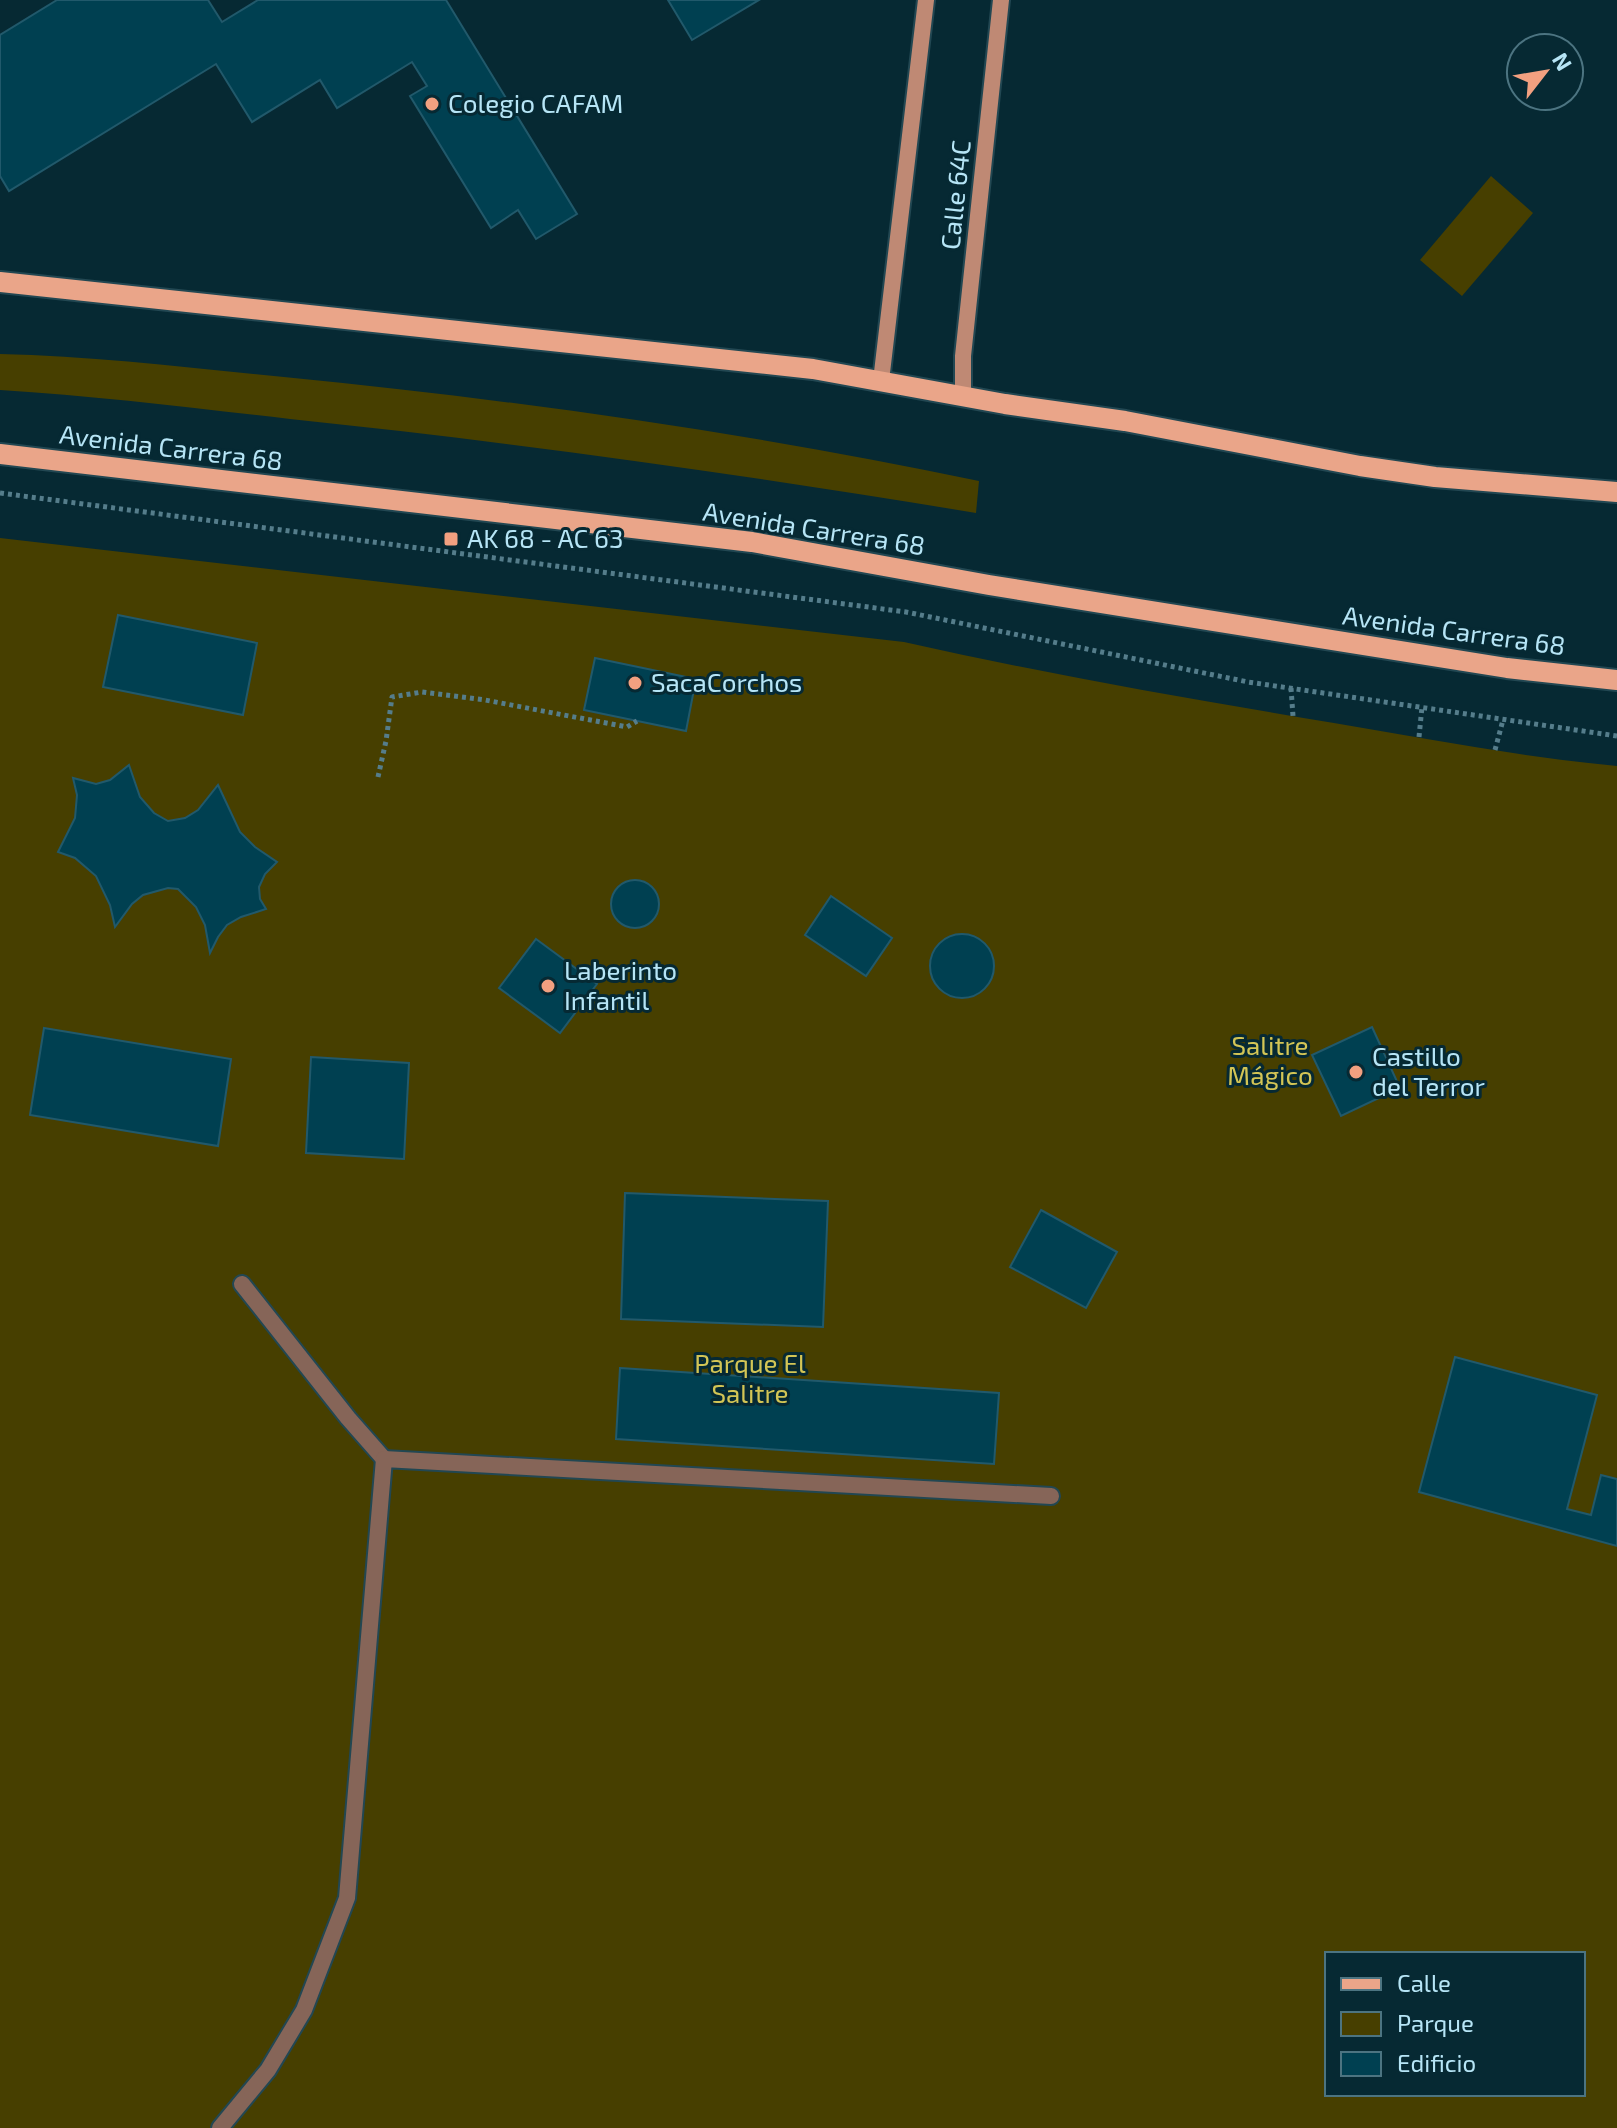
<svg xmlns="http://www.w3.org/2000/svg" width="1617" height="2128" viewBox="0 0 1617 2128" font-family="'Exo 2',sans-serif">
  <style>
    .green { fill: #473f00; fill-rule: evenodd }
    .building { fill: #004051; stroke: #21596b; stroke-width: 2 }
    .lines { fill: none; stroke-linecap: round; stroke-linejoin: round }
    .lane-casing { stroke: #224752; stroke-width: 20 }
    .secondary-casing { stroke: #224752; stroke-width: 20 }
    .primary-casing { stroke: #224752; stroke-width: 24 }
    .path { stroke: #557d8b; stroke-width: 5; stroke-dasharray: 4 4; stroke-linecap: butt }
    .lane { stroke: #866558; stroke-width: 16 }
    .secondary { stroke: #bf8974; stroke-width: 16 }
    .primary { stroke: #eaa589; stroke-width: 20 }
    .poi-dot { fill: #f2a080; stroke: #062933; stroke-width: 3 }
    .labels { text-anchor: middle; stroke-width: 6; stroke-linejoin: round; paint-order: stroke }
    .poi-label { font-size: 26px; fill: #b6e5f6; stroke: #062933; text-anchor: start }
    .street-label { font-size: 26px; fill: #b6e5f6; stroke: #062933 }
    .park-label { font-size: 26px; fill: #d3c555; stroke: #062933 }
  </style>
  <rect width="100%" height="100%" fill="#062933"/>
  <g class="green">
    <path d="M1491,176L1533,213L1462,296L1420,260Z"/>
    <path d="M0,354C95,356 189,368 284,377C517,400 750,433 979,481L976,513C748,475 520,443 290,419C194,408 97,396 0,390Z"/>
    <path d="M0,538L904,642C1047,674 1190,699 1334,723C1428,739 1522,757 1617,766V2128H0ZM1327,1954H1583V2094H1327Z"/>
  </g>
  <g class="building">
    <path d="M57,0H208L222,22L258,0H446L577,214L536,239L518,210L491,228L410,96L427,86L412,62L337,108L320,80L252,122L216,64L9,191L0,176V35Z"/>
    <path d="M668,0H759L692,40Z"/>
    <path d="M118,615L257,643L243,715L103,687Z"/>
    <path d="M595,658L696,679L686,731L584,710Z"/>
    <path d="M129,765L140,797L154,813L168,821L185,818L198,810L218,785L240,832L255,847L277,862L265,874L259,887L260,899L266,909L241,917L227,925L218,937L210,953L205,925L196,907L178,889L168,888L143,895L132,904L115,927L110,905L96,876L75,858L58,852L75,818L77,795L73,778L96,784L110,780Z"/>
    <circle cx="635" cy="904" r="24"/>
    <path d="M831,896L892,938L866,976L805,935Z"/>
    <circle cx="962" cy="966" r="32"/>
    <path d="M536,939L597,984L560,1033L499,988Z"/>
    <path d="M1372,1027L1400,1088L1341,1116L1312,1055Z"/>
    <path d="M44,1028L231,1059L218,1146L30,1115Z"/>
    <path d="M311,1057L409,1063L404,1159L306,1153Z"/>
    <path d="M625,1193L828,1201L823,1327L621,1319Z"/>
    <path d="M1041,1210L1117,1252L1086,1308L1010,1267Z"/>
    <path d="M1455,1357L1597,1395L1567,1509L1591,1515L1601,1475L1617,1479V1546L1419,1492Z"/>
    <path d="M620,1368L999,1393L994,1464L616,1439Z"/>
  </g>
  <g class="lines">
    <g class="lane-casing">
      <g id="lane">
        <path d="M242,1284L348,1418L384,1459"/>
        <path d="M220,2128L268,2070L304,2010L347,1898L384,1459L1051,1496"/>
      </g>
    </g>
    <g class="secondary-casing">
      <g id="secondary">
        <path d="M881,381L926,0"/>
        <path d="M963,396V356L1001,0"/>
      </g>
    </g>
    <g class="primary-casing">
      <g id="primary">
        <path d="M0,282L813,369L1005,404L1125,421L1360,466L1435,477L1617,492"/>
        <path d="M0,454L752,542L989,585L1507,668L1617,680"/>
      </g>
    </g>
    <g class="path">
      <path d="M0,493L906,612L1248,682L1617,736"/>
      <path d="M1291,688L1293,716"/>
      <path d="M1419,737L1422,707"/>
      <path d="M1495,750L1503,720"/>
      <path d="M378,777L386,741L392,697L422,692L485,700L627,727L637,721"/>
    </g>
    <use href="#lane" class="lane"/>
    <use href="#secondary" class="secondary"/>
    <use href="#primary" class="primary"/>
  </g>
  <g class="poi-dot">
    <circle cx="432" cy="104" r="8"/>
    <rect x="443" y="531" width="16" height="16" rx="4"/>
    <circle cx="635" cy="683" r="8"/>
    <circle cx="548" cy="986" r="8"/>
    <circle cx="1356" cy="1072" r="8"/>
  </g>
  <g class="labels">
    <g class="poi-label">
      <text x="448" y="113">Colegio CAFAM</text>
      <text x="467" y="548">AK 68 - AC 63</text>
      <text x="651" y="692">SacaCorchos</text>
      <text x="564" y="980">Laberinto<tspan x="564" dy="30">Infantil</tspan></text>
      <text x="1372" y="1066">Castillo<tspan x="1372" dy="30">del Terror</tspan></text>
    </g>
    <g class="street-label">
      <text transform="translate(956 195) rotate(-84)" y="9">Calle 64C</text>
      <text transform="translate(171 448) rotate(7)" y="9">Avenida Carrera 68</text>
      <text transform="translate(814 529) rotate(9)" y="9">Avenida Carrera 68</text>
      <text transform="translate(1454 631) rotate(8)" y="9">Avenida Carrera 68</text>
    </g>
    <g class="park-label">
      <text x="1270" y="1055">Salitre<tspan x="1270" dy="30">Mágico</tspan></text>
      <text x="750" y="1373">Parque El<tspan x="750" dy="30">Salitre</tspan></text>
    </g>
  </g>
  <rect x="1325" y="1952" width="260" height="144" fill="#062933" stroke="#4c7481" stroke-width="2"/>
  <rect x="1341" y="1978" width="40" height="12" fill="#eaa589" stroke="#4c7481" stroke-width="2"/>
  <text x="1397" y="1992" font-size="24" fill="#b6e5f6">Calle</text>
  <rect x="1341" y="2012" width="40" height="24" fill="#473f00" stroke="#4c7481" stroke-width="2"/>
  <text x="1397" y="2032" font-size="24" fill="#b6e5f6">Parque</text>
  <rect x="1341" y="2052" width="40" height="24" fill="#004051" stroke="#4c7481" stroke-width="2"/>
  <text x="1397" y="2072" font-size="24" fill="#b6e5f6">Edificio</text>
  <g transform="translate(1545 72) rotate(59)"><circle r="38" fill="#062933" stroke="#4c7481" stroke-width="2"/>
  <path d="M0-6L14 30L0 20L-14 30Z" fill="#f2a080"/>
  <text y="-12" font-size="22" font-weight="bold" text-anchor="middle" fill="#b6e5f6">N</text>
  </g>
</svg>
